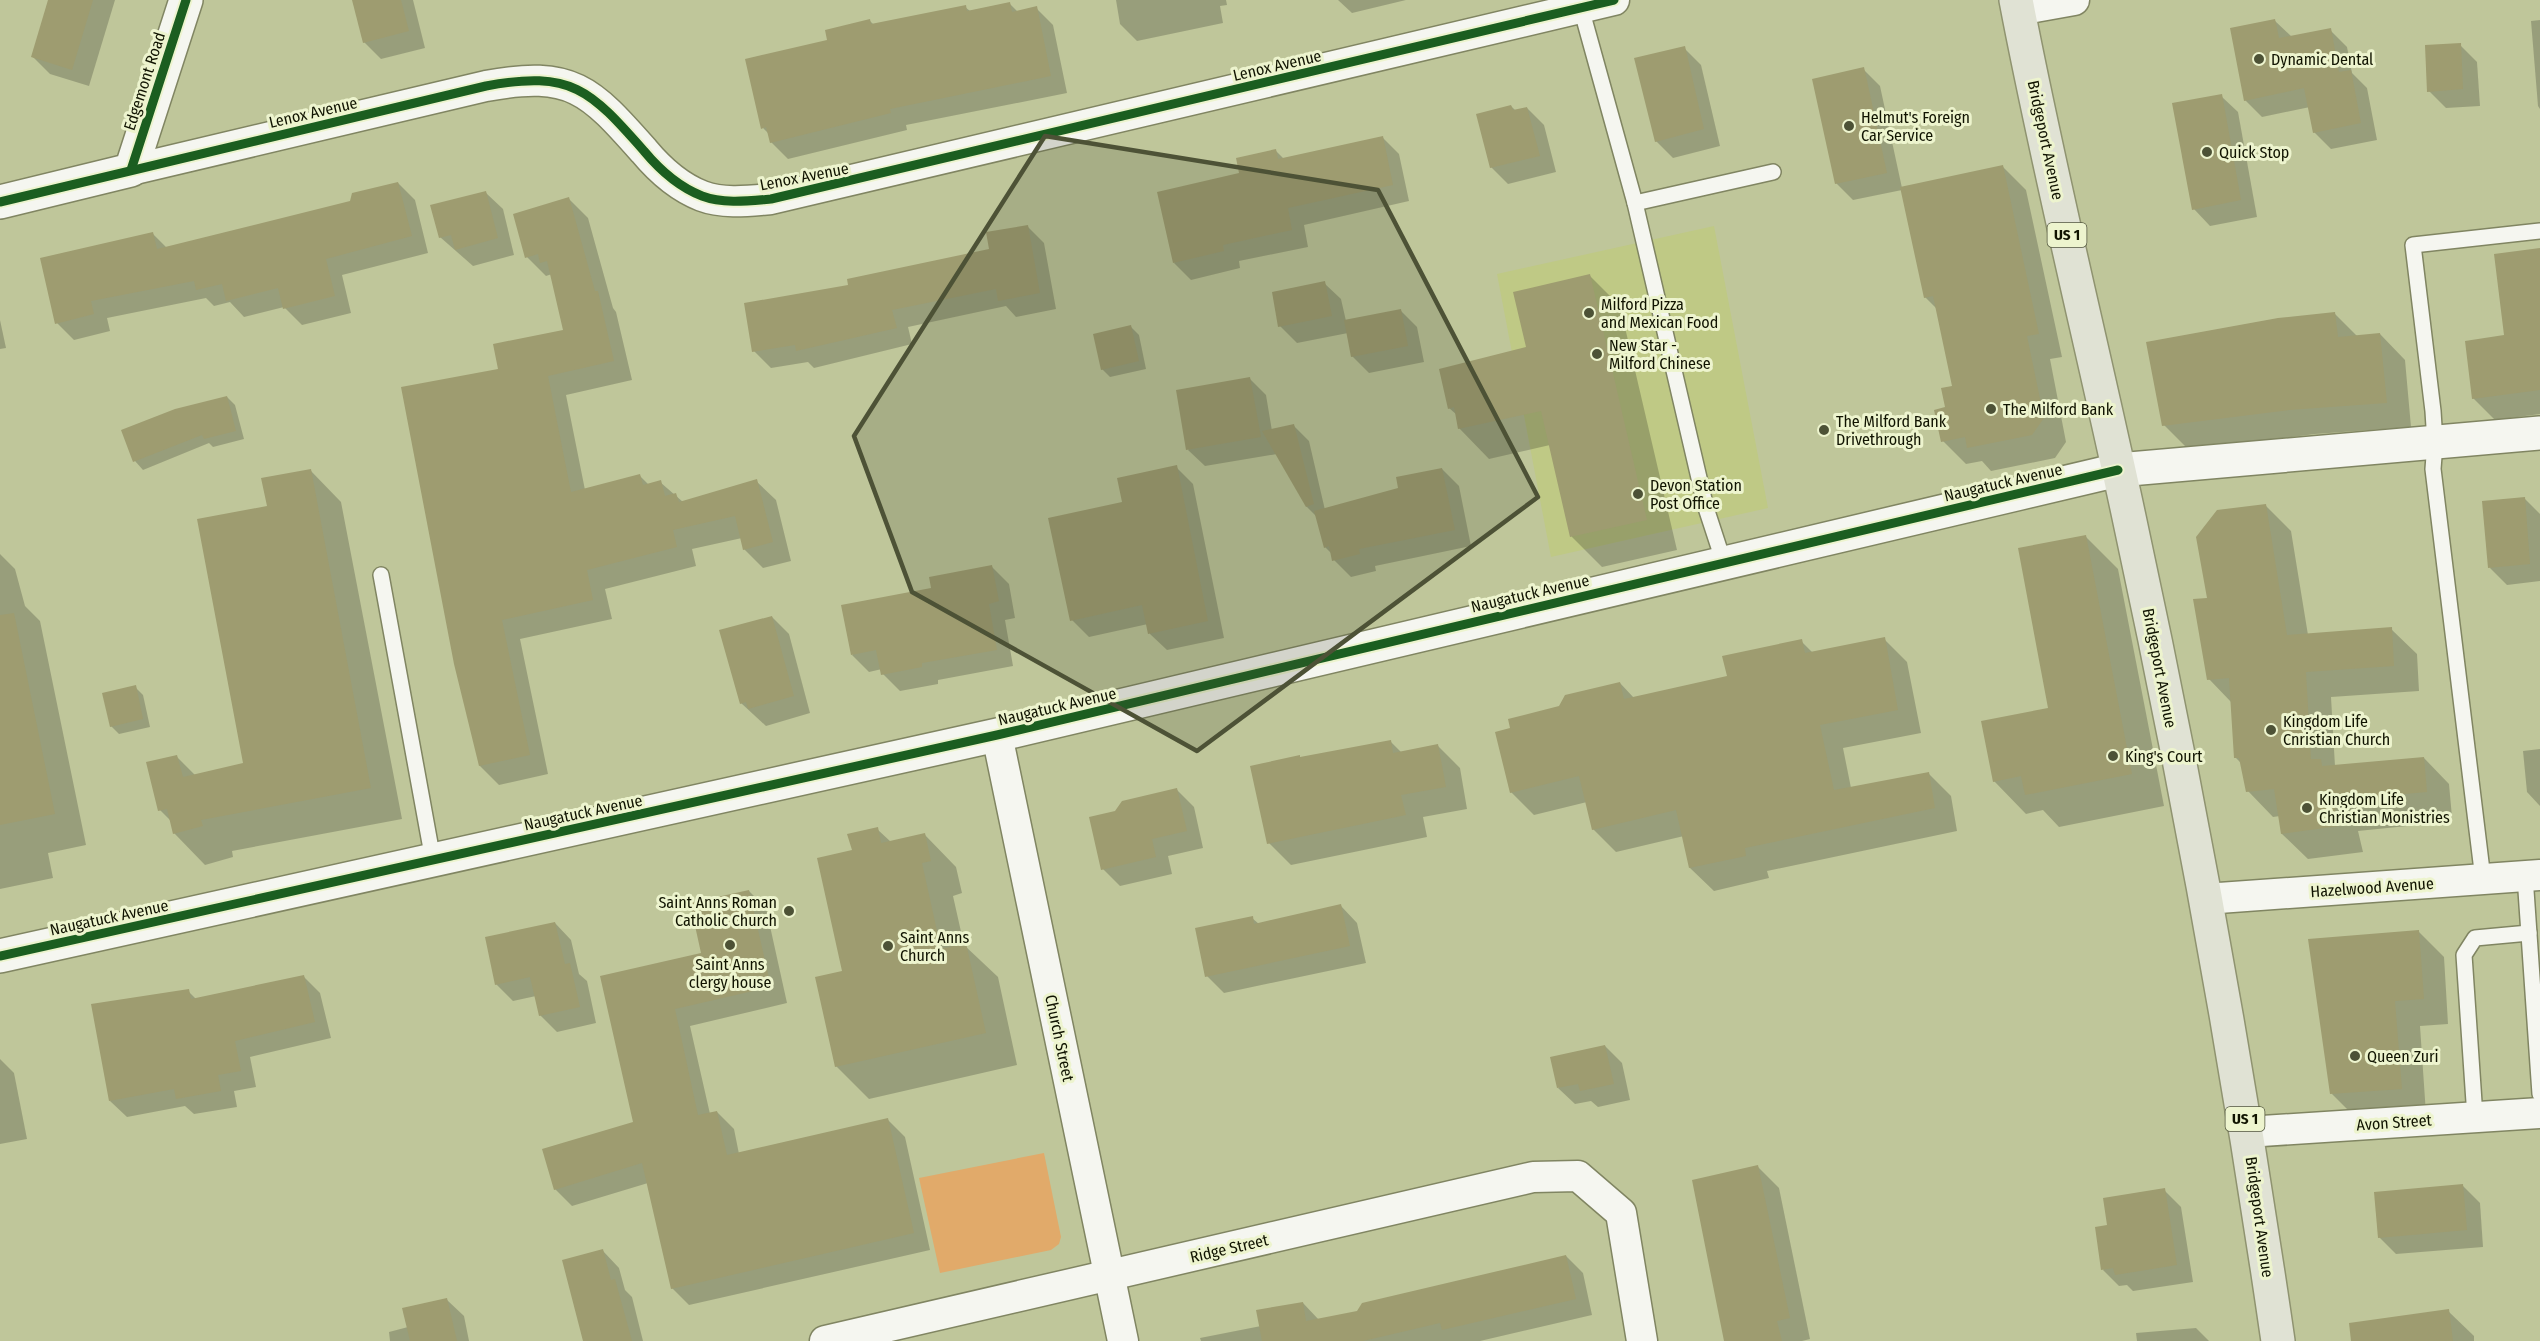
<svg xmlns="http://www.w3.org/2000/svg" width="2540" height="1341" viewBox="0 0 2540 1341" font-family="'Fira Sans Condensed',sans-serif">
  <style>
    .built { fill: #bfc985 }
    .green { fill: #e1aa6a }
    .shadow { fill: #0003 }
    .building { fill: #9e9c70 }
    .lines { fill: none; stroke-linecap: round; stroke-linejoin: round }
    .lane-casing { stroke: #808562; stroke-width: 18 }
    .street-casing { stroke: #808562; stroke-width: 33 }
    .secondary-casing { stroke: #808562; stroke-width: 36 }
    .primary-casing { stroke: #8f9370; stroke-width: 36 }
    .lane { stroke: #f5f6f0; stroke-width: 15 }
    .street { stroke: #f5f6f0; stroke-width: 30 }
    .secondary { stroke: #f5f6f0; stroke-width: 33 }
    .primary { stroke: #e0e2d4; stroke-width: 33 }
    .cycleway-casing { stroke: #edf4ce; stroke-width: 13 }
    .cycleway { stroke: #1b5e20; stroke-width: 9 }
    .marked { fill: #4d5236; fill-opacity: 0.2; stroke: #4d5236; stroke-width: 4.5; stroke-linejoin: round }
    .poi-dot { fill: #4d5236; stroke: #edf4ce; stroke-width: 2 }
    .labels { text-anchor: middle; stroke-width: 6; stroke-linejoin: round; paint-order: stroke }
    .shield { fill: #edf4ce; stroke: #52563e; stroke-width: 1.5 }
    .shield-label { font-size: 15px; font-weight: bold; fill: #101300 }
    .poi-label { font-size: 16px; fill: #101300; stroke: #edf4ce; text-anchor: start }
    .street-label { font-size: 16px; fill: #101300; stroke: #edf4ce }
  </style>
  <rect width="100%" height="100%" fill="#bfc69a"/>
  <path class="built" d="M1714,226L1768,508L1551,557L1497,274Z"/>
  <path class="green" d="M1044,1153L1061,1237L1059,1244L1051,1250L940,1273L919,1178Z"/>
  <g class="shadow">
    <path d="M50,0H115L89,86L50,74L33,57Z"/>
    <path d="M353,0H413L425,48L381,59L364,42Z"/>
    <path d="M1116,0H1226L1227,5L1220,6L1223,23L1137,41L1120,24Z"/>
    <path d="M1338,0H1406L1352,13Z"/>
    <path d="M1009,3L1018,12L1036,8L1053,25L1067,93L906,125L907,130L788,159L771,142L770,135L763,128L829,41L870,21L874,25L965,7L970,11Z"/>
    <path d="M2274,20L2292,37L2330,30L2347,47L2352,73L2367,88L2377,140L2331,149L2314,132L2310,107L2262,117L2245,100Z"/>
    <path d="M2540,20V109L2538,106L2531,21Z"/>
    <path d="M2460,45L2477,62L2480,106L2446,108L2429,91Z"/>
    <path d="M1684,48L1701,65L1720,146L1673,158L1656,141Z"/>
    <path d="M1863,69L1880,86L1902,188L2003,167L2026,190L2062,357L2050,359L2066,442L2055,458L1991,471L1982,461L1966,464L1943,441L1946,409L1954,387L1937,309L1925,297L1902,190L1853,200L1836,183Z"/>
    <path d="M2221,96L2238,112L2257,217L2210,226L2194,209Z"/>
    <path d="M1511,106L1516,111L1527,108L1544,125L1556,172L1508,184L1491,167Z"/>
    <path d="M1382,137L1399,154L1409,201L1304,225L1308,247L1239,261L1240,268L1191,280L1174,263L1241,174L1276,151L1284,159Z"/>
    <path d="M398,183L415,200L428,253L342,275L351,313L302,325L284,307L244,317L230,302L214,306L206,298L107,318L110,331L74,340L57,323L153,234L167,248L351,203Z"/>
    <path d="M486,193L503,209L514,255L473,266L440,237Z"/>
    <path d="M569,199L588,218L613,308L616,312L632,380L566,395L585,490L640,476L649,485L660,482L683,502L756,481L776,500L791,561L763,568L744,549L742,538L692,549L696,566L605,589L612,619L520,639L548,774L499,785L480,766L500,370L565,331L552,274L546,276L527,257Z"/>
    <path d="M1027,226L1044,243L1056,309L1016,317L1006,306L908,327L912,344L814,368L808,362L771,368L754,351L850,287L991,251Z"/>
    <path d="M2540,250V414L2495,420L2473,398L2506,336Z"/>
    <path d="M1590,276L1620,306L1677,550L1602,567L1572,537L1550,445L1489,459L1459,428L1457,415L1449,408L1528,348Z"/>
    <path d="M1324,283L1341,299L1346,321L1400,310L1417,327L1424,362L1369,373L1352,356L1348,333L1297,343L1280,326Z"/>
    <path d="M2335,314L2358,337L2380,334L2405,360L2411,427L2315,434L2189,450L2164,425Z"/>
    <path d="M0,320L6,348L0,349Z"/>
    <path d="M1131,327L1139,335L1146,369L1110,377L1102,369Z"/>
    <path d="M1249,378L1266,395L1272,431L1294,426L1309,441L1325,510L1400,489L1442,469L1459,486L1471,546L1375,566L1376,571L1351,577L1334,560L1332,554L1325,547L1317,517L1307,507L1277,454L1205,466L1188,450Z"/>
    <path d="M227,397L235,405L244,439L213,447L209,443L143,470L135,461L123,431Z"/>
    <path d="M1176,467L1193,484L1224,638L1167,650L1150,634L1148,624L1089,637L1072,620L1123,504Z"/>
    <path d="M310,470L341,502L402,819L232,851L233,857L205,865L174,833L171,821L160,810L176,756L196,776L245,765L269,507Z"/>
    <path d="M2524,498L2540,514V581L2507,585L2490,568Z"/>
    <path d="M2266,506L2291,531L2308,635L2391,629L2417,654L2419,691L2331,697L2335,766L2424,758L2449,784L2452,817L2406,821L2407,826L2358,831L2363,852L2308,859L2282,834L2280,816L2273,817L2248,791L2242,764L2235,757L2232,703L2209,679V600Z"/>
    <path d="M2086,537L2118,569L2164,806L2059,827L2043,810L2026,814L1994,781L2050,709Z"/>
    <path d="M0,554L15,569L25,606L40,621L86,845L48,853L53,878L0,889Z"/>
    <path d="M992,567L1009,584L1015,618L1005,620L1013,666L938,680V684L900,691L883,674L882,669L869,672L852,655L932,589Z"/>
    <path d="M772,617L789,634L810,713L766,726L741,703Z"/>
    <path d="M1884,639L1907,662L1921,733L1843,748L1851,788L1928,773L1951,796L1957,831L1767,871L1769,878L1714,891L1690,868L1684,836L1616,852L1593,829L1587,802L1534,815L1511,792L1512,729L1560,707L1620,683L1634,698L1728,677L1801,641L1813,653Z"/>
    <path d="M135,687L143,695L150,727L119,734L111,726Z"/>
    <path d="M1390,741L1402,753L1438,746L1460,768L1467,809L1423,817L1427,837L1291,865L1269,843L1299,756L1301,758Z"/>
    <path d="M2540,749V806L2527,792L2523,751Z"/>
    <path d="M1177,790L1194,807L1203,848L1168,856L1172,874L1120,886L1103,869L1116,812Z"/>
    <path d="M877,829L891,842L924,834L956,867L962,893L953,896L964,945L998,977L1017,1065L869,1099L836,1066L853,851Z"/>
    <path d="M749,891L766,908L787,1003L690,1026L710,1114L717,1112L734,1129L739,1154L888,1120L905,1137L930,1250L689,1305L672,1288L648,1183L572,1206L555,1189L635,1123L602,977L703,954Z"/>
    <path d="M1341,906L1357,923L1366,963L1224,993L1207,976L1252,918L1259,924Z"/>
    <path d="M555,923L571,940L579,974L587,981L596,1023L557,1032L540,1015L536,996L513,1001L496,984Z"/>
    <path d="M2419,932L2444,957L2448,1024L2420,1026L2426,1114L2357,1119L2332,1094Z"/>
    <path d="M304,977L320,993L331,1038L250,1057L256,1087L234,1091L237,1107L194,1114L185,1106L127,1117L110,1101L188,991L196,999Z"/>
    <path d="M1605,1046L1622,1063L1630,1100L1598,1107L1591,1101L1575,1104L1558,1088Z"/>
    <path d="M0,1059L14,1073L27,1139L0,1144Z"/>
    <path d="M1758,1167L1779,1188L1810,1339L1802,1341H1727Z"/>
    <path d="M2463,1186L2480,1203L2483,1247L2396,1254L2379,1237Z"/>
    <path d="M2164,1190L2181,1207L2193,1282L2133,1291L2127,1285L2119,1286L2103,1270Z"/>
    <path d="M603,1251L619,1268L625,1290L632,1297L643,1341H584Z"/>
    <path d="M1566,1256L1583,1273L1592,1315L1480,1341H1201L1200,1338L1261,1326L1303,1303L1319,1320L1358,1312Z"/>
    <path d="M447,1300L464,1316L469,1341H390L389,1332L408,1327Z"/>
    <path d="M2448,1311L2474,1336V1341H2360Z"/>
    <path d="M2196,1328L2209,1341H2137L2136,1333Z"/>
  </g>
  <g class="building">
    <path d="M48,0H93L72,70L31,57Z"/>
    <path d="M352,0H401L409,31L363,43Z"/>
    <path d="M1010,2L1012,12L1037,6L1051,76L890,109L891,113L770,143L766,127L761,129L745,59L827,40L825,30L870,19L871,24L966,5L967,11Z"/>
    <path d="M2275,19L2279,38L2331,28L2339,72L2351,70L2361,123L2313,133L2304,88L2244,101L2230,28Z"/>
    <path d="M2461,43L2463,89L2427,92L2425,45Z"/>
    <path d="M1685,46L1704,129L1655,142L1634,58Z"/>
    <path d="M1864,67L1887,173L1835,184L1812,79Z"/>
    <path d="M2222,94L2241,200L2192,210L2172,103Z"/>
    <path d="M1511,105L1513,110L1527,107L1540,156L1490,168L1476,114Z"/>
    <path d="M1383,136L1393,185L1288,208L1292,230L1223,245L1224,251L1173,263L1157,192L1239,173L1236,158L1276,149L1278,159Z"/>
    <path d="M2003,165L2039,334L2027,336L2044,418L2032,435L1967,448L1965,437L1941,442L1934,410L1945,407L1941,388L1952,386L1933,296L1924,298L1900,187Z"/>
    <path d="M398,182L412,236L326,259L335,296L283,309L278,288L226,301L222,284L196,290L194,281L91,301L94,314L55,324L40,258L153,232L157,249L350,201L352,193Z"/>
    <path d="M486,191L498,238L455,250L451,235L439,238L430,205Z"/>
    <path d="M569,197L595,291H598L614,361L548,376L571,492L640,474L643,485L661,480L665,496L676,493L679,502L757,479L773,542L743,550L735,516L673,530L677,547L587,570L593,600L502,620L530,755L479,766L454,664L401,387L498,369L493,344L563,330L547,261L540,263L538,254L525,258L513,214Z"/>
    <path d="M1028,225L1040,293L998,301L996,289L892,310L897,328L796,351L795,345L752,352L744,303L848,285L847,279L989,249L986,232Z"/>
    <path d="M2540,248V390L2472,399L2465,341L2504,335L2494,254Z"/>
    <path d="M1590,274L1647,520L1570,537L1541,411L1458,429L1454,407L1448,409L1439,369L1526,347L1513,292Z"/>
    <path d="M1325,281L1332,316L1278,327L1272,292Z"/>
    <path d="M1401,309L1408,346L1351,357L1344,320Z"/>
    <path d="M2335,312L2338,337L2380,333L2387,403L2289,410L2162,426L2146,342L2278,318Z"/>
    <path d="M1131,325L1139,361L1101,370L1093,334Z"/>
    <path d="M1250,377L1261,437L1186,450L1176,390Z"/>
    <path d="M227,396L236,431L204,439L202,435L133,462L121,430L175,409Z"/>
    <path d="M1294,424L1314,504L1306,507L1262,431Z"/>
    <path d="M1177,465L1208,621L1148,634L1142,605L1070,621L1048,518L1122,502L1117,478Z"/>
    <path d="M1442,468L1455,530L1359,549L1360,554L1332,561L1329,546L1324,548L1314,511L1398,488L1396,477Z"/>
    <path d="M311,469L371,788L201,820L203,826L173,834L167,809L158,811L146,762L177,755L183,777L243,763L197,519L267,506L261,478Z"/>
    <path d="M2525,497L2530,564L2488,568L2482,501Z"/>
    <path d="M2266,504L2287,635L2392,627L2394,666L2306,672L2311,759H2321L2322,766L2424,757L2427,792L2382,796V801L2334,805L2339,826L2281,834L2274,789L2246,792L2239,758H2234L2229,678L2207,680L2193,599L2207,598L2196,537L2217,510Z"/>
    <path d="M2086,535L2132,774L2025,795L2021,776L1993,782L1981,721L2048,708L2018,548Z"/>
    <path d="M992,565L999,601L989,604L997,650L922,663V667L881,675L876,650L851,655L841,605L931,588L929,577Z"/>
    <path d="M14,613L55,814L0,825V615Z"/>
    <path d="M772,616L794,696L748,709L746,702L740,704L719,630Z"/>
    <path d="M1885,637L1898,710L1820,725L1834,790L1929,772L1935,808L1745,848L1746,856L1689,868L1676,810L1592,830L1579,776L1510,793L1495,732L1510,728L1508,719L1559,706L1565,695L1620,682L1624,699L1727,676L1722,656L1802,639L1805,653Z"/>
    <path d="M136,685L143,719L110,727L102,693Z"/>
    <path d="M1391,740L1393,753L1438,744L1446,787L1401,795L1406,815L1267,844L1250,766L1300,755V757Z"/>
    <path d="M1177,788L1187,831L1152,839L1156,857L1101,870L1089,817L1115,811L1122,801Z"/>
    <path d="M878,827L881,843L925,833L931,861L922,863L941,949L966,943L986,1033L835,1067L815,977L842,971L817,858L852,850L847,834Z"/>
    <path d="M749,890L771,987L675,1009L698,1115L717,1111L727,1155L888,1118L914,1233L671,1289L642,1163L554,1190L542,1149L633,1122L600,976L701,953L690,903Z"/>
    <path d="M1341,904L1350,946L1205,977L1195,928L1253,916L1254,924Z"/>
    <path d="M555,922L565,964L570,963L580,1007L539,1016L530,977L495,985L485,937Z"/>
    <path d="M2419,930L2424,999L2395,1001L2402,1089L2330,1094L2308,939Z"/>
    <path d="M304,975L315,1022L235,1041L241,1071L218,1075L221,1091L176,1099L174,1089L109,1101L91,1004L189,989L191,999Z"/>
    <path d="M1605,1045L1614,1084L1580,1091L1578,1084L1557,1088L1550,1057Z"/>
    <path d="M1758,1165L1790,1318L1777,1321L1782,1341H1724L1692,1180Z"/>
    <path d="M2463,1184L2467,1230L2378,1238L2374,1192Z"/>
    <path d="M2165,1188L2177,1265L2115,1275L2113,1268L2101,1270L2095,1227L2107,1225L2103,1198Z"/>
    <path d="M603,1249L611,1280L615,1279L632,1341H583L562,1260Z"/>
    <path d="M1566,1255L1576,1299L1442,1330L1440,1323L1363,1341H1262L1256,1310L1303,1302L1306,1321L1357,1311L1362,1303Z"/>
    <path d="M447,1298L457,1341H410L402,1308Z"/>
    <path d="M2449,1309L2453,1341H2351L2349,1323Z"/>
  </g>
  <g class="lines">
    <g class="lane-casing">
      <g id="lane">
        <path d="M1581,8L1635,203L1706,508L1724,563"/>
        <path d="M1635,203L1773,172"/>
        <path d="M381,575L433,860"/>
        <path d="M2525,876L2540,1094"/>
        <path d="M2483,879L2433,469L2435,443L2433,411L2413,245L2540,231"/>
        <path d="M2475,1117L2464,955L2475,938L2529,933"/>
      </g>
    </g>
    <g class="street-casing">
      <g id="street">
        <path d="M2018,10L2074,0"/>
        <path d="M131,170L486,86C572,70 590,90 644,151C659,169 679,187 702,196C723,204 748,201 771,199L1614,0"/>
        <path d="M997,735L1123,1341"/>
        <path d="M2205,899L2540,875"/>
        <path d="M2247,1132L2540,1113"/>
        <path d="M825,1341L1533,1177L1578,1176L1621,1213L1642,1341"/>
      </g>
    </g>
    <g class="secondary-casing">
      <g id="secondary">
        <path d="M0,202L131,170L186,0"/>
        <path d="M0,956L997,735L2118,470L2540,433"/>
      </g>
    </g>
    <g class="primary-casing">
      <path id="primary" d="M2016,0C2049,173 2092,344 2129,517C2188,789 2238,1065 2278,1341"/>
    </g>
    <use href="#lane" class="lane"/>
    <use href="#street" class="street"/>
    <use href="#secondary" class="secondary"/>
    <use href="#primary" class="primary"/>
    <g class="cycleway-casing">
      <g id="cycleway">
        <path d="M131,170L186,0"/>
        <path d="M0,202L486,86C572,70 590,90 644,151C659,169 679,187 702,196C723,204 748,201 771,199L1614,0"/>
        <path d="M0,956L997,735L2118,470"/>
      </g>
    </g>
    <use href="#cycleway" class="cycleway"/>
  </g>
  <path class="marked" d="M1045,136L1378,190L1538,497L1197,751L912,592L854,436Z"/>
  <g class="poi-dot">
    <circle cx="2259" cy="59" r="6"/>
    <circle cx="1849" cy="126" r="6"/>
    <circle cx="2207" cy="152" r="6"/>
    <circle cx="1589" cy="313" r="6"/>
    <circle cx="1597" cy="354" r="6"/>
    <circle cx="1991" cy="409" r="6"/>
    <circle cx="1824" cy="430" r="6"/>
    <circle cx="1638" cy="494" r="6"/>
    <circle cx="2271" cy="730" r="6"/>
    <circle cx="2113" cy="756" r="6"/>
    <circle cx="2307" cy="808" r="6"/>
    <circle cx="789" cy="911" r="6"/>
    <circle cx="730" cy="945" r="6"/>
    <circle cx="888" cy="946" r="6"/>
    <circle cx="2355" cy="1056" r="6"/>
  </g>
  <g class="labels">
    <g class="shield">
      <rect x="2047.5" y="223" width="39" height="24" rx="4.5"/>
      <rect x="2225.5" y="1107" width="39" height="24" rx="4.5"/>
    </g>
    <g class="shield-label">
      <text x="2067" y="240">US 1</text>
      <text x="2245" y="1124">US 1</text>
    </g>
    <g class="poi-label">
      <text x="2271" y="65">Dynamic Dental</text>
      <text x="1861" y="123">Helmut's Foreign<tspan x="1861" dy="18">Car Service</tspan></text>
      <text x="2219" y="158">Quick Stop</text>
      <text x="1601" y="310">Milford Pizza<tspan x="1601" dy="18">and Mexican Food</tspan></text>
      <text x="1609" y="351">New Star -<tspan x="1609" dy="18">Milford Chinese</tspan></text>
      <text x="2003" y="415">The Milford Bank</text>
      <text x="1836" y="427">The Milford Bank<tspan x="1836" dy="18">Drivethrough</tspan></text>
      <text x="1650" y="491">Devon Station<tspan x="1650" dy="18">Post Office</tspan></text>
      <text x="2283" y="727">Kingdom Life<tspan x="2283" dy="18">Cnristian Church</tspan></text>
      <text x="2125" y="762">King's Court</text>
      <text x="2319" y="805">Kingdom Life<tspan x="2319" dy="18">Christian Monistries</tspan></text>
      <text x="777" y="908" text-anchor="end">Saint Anns Roman<tspan x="777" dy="18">Catholic Church</tspan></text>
      <text x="900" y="943">Saint Anns<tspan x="900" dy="18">Church</tspan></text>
      <text x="730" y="970" text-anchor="middle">Saint Anns<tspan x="730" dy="18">clergy house</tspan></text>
      <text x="2367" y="1062">Queen Zuri</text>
    </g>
    <g class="street-label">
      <text transform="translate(1277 65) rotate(-13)" y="6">Lenox Avenue</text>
      <text transform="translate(144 81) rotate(-72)" y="6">Edgemont Road</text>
      <text transform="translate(313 112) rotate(-13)" y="6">Lenox Avenue</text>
      <text transform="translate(2046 140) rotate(78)" y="6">Bridgeport Avenue</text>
      <text transform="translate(804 176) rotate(-11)" y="6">Lenox Avenue</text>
      <text transform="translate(2003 482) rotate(-13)" y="6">Naugatuck Avenue</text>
      <text transform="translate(1530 593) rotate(-13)" y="6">Naugatuck Avenue</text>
      <text transform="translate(2160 668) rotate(79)" y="6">Bridgeport Avenue</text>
      <text transform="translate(1057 706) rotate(-13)" y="6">Naugatuck Avenue</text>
      <text transform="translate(583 812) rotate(-12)" y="6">Naugatuck Avenue</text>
      <text transform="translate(2372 887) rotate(-4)" y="6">Hazelwood Avenue</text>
      <text transform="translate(109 917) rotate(-12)" y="6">Naugatuck Avenue</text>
      <text transform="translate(1060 1038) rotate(78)" y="6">Church Street</text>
      <text transform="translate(2394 1122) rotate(-4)" y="6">Avon Street</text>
      <text transform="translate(2260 1217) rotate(82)" y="6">Bridgeport Avenue</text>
      <text transform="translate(1229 1248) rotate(-13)" y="6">Ridge Street</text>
    </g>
  </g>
</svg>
